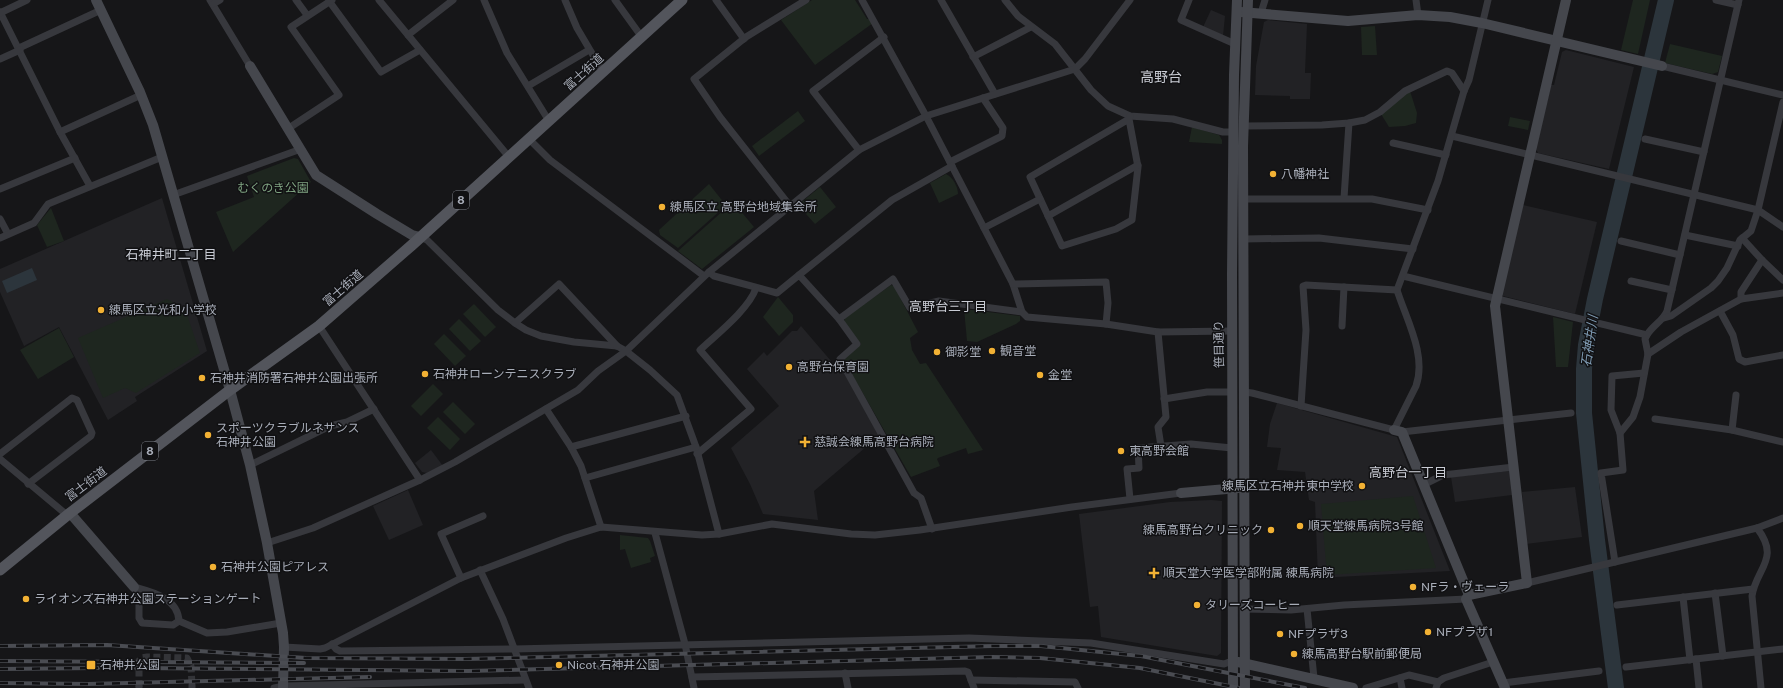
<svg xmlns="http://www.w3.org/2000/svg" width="1783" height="688" viewBox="0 0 1783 688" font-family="'Public Sans','Noto Sans JP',sans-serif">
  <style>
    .built { fill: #222225 }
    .green { fill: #1e261f }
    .water { fill: #2c353c }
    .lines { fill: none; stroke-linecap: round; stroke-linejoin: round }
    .river { stroke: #2c353c; stroke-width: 16 }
    .street-tunnel { stroke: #333438; stroke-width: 7; stroke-dasharray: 7 3.5; stroke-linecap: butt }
    .street { stroke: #37383d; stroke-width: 7 }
    .secondary { stroke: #45474d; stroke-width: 10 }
    .primary { stroke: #53555c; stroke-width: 11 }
    .rail-casing { stroke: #4a4c52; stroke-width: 4 }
    .rail { stroke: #111113; stroke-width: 2.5; stroke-dasharray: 8; stroke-linecap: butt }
    .poi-dot { fill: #f2b134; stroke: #111113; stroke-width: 1.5 }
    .labels { text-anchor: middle; stroke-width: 3; stroke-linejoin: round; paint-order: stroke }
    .shield { fill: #111113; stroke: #7b7e86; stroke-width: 1 }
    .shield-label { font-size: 11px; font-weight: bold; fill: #a8adb8 }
    .street-label { font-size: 12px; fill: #a8adb8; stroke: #111113 }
    .poi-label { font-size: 12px; fill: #a8adb8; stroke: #111113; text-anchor: start }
    .park-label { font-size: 12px; fill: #7fa381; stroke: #111113 }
    .neighbourhood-label { font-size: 13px; fill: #c9ccd4; stroke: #111113 }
    .water-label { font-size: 13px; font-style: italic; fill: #7f9bb3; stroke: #111113 }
    .quarter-label { font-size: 14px; fill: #c9ccd4; stroke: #111113 }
  </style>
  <rect width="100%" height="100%" fill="#161618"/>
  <g class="built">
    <path d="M1211,10L1225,16L1223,36L1203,27Z"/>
    <path d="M1268,20L1307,24L1305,73H1311L1310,99H1290V96L1255,95L1256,66L1264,22Z"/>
    <path d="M1566,50L1634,67L1609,169L1538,153L1536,149L1551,85H1554L1562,52Z"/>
    <path d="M162,198L207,351L135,397L137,401L108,420L59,327L24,346L0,292V269Z"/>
    <path d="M1523,205L1597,222L1575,314L1503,296L1502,294Z"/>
    <path d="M801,326L831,361L830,363L838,362L879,436L814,491L818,520L763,514L750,484L731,448L779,406L747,369L764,352L767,356L792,331H797Z"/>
    <path d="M1277,403L1397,437L1450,571L1318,578L1315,502L1309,500L1305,472L1277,470L1281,448L1267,447L1270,424Z"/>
    <path d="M431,450L443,466L427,473L422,472L415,463Z"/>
    <path d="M1510,471L1512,495L1455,502L1451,477Z"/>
    <path d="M1575,487L1582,537L1526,544L1522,492Z"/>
    <path d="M408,490L423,525L389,540L373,506Z"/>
    <path d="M1211,500L1222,501L1221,653L1217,656L1101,637L1098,606L1090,607L1079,514L1170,502Z"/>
  </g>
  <g class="green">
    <path d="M812,0H855L867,19H871L873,23L815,65L781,20Z"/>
    <path d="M1633,0H1650L1638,54L1621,50Z"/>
    <path d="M1375,26L1377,55H1362L1361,27Z"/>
    <path d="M1670,44L1722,56L1718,72L1712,74L1665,63Z"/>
    <path d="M1410,91L1417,113L1416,123L1405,126L1389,127L1381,114Z"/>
    <path d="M798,111L805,121L759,156L752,146Z"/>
    <path d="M1510,117L1530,121L1528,130L1508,126Z"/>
    <path d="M1192,127L1219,135L1222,140V144L1189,142Z"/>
    <path d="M294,158L298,159L311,182L233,252L216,212L254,197L247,176Z"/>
    <path d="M946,174C953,177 958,187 958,194L939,203L930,183Z"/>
    <path d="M709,184L725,204L722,209L678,248L660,235L659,230Z"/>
    <path d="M820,187L836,207L815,224L798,205Z"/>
    <path d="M733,202L754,227L702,269L678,251Z"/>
    <path d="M51,208L64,241L47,247L37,225Z"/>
    <path d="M891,285L894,286L918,332L910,338L912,350L920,364L926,363L983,450L968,454L966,448L938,458L937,459L940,466L911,477L845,362V359L861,344L844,322L845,318Z"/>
    <path d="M778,297L793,315V322L779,336L763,317Z"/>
    <path d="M167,299L185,309L200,353L136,393L125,388L103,398L78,338Z"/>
    <path d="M474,304L496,327L485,337L463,314Z"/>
    <path d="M964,309L1020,316V321L1016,324L977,342L967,341Z"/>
    <path d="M1553,317L1573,322L1568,367H1556Z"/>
    <path d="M459,319L481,341L470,351L449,329Z"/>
    <path d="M59,328L74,357L38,379L20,350Z"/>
    <path d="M444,334L466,356L455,366L434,344Z"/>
    <path d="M433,384L443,394L421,416L411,406Z"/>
    <path d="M453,402L475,424L465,434L443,412Z"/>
    <path d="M438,417L460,439L450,450L427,428Z"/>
    <path d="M1413,496L1436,568L1327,575L1321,504Z"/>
    <path d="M620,535L648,538L650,541L655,556L650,558L651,562L631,568L625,549L620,550Z"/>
  </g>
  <path class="water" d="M32,268L37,280L7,293L2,281Z"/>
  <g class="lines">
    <path class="river" d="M1616,688L1597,540L1584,413V369L1586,345L1595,299L1666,0"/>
    <path class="street-tunnel" d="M139,687V661L141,658L147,657L187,658L191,666L192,685"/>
    <g class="street">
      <path d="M210,0L250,66"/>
      <path d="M296,0L307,15"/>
      <path d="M379,0L509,157"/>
      <path d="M484,0L507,53L549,121"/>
      <path d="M565,0L577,28L603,72"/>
      <path d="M615,0L641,36"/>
      <path d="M716,0L744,39"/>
      <path d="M862,0L926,116L1013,284L1022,312"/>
      <path d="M941,0L995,94"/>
      <path d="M1005,0L1018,16L1055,44L1091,90L1108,106L1130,116L1173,119L1223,132H1233"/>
      <path d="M1189,0L1181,20L1235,44"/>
      <path d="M1416,0L1418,15"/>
      <path d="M1716,0L1738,5"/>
      <path d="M329,1L381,72L420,50"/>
      <path d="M213,4L220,0"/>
      <path d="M0,12L60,132L90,186"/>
      <path d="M0,13L27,0"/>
      <path d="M1261,13L1265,0"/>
      <path d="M408,35L453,0"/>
      <path d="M19,48L101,10"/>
      <path d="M973,57L1031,27"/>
      <path d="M0,59L20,50"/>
      <path d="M1662,66L1783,95"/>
      <path d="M528,86L589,50"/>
      <path d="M1129,119L1138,167L1132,220L1116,229L1062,246L1030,177L1129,119L1130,116"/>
      <path d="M1244,126L1322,125L1349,123L1365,120L1380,112L1405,91L1447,71L1452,73L1464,91"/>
      <path d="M289,128L339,95L291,27L332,0"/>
      <path d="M60,132L141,95"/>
      <path d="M1452,136L1758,210L1783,227"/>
      <path d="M529,139L550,160L704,276"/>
      <path d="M1645,139L1704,152"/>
      <path d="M1393,143L1446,155"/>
      <path d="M859,150L813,91L884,37"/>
      <path d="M950,162L1002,136L1003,128L983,98"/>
      <path d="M0,189L75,158"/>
      <path d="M173,195L301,149"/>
      <path d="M1344,198L1349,123"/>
      <path d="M1243,199H1372L1428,210"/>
      <path d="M790,206L720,117L694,79L746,37L806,0"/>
      <path d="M1048,216L1138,165"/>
      <path d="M0,219L8,234"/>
      <path d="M984,228L1040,199"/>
      <path d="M1685,235L1738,246"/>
      <path d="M420,237L427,240L498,310L515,323L526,330L541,336L574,342L617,346L626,351L650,370L677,395L696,447L719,534"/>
      <path d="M0,238L34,223L48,204L162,157"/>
      <path d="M1742,238L1762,260L1783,280"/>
      <path d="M1243,239L1319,238L1413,249"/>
      <path d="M1621,241L1680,255"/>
      <path d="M709,272L714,276L777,293L799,275L839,319L857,344L840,359L914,493L921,498L932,529"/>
      <path d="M799,275L892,200L952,166"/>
      <path d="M1403,276L1647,335C1653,325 1663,321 1667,311L1739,0"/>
      <path d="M1631,281L1672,290"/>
      <path d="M1013,284L1106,282L1108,303L1106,324"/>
      <path d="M1741,299V292L1762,260"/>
      <path d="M1720,311L1733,335L1739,359L1745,362L1783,355"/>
      <path d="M1664,318L1671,316L1711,288L1718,281L1727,268L1740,240L1751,231L1758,210L1783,102"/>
      <path d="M839,319L893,279L910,308L939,301L1022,312L1027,317L1106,324L1158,332L1232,331"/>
      <path d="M515,323L559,284L617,346"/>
      <path d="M319,326L420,480"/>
      <path d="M1342,326L1344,287"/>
      <path d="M1158,332L1166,417L1158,427L1161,446"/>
      <path d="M1648,354L1681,332L1741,299L1783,293"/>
      <path d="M1244,392L1252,393L1394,430L1416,386C1427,355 1406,319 1397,290L1438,181L1464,91L1469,80L1488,0"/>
      <path d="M1164,399L1207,392H1233"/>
      <path d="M1301,406L1306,330L1303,286L1306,285L1397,290"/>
      <path d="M546,409L571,447L581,466L601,527"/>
      <path d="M1655,419L1732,430L1783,442"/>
      <path d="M1732,430L1736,395"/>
      <path d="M1402,432L1571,413"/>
      <path d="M1620,433L1633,417L1640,397L1648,354L1645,339L1647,335"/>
      <path d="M571,447L686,416"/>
      <path d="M0,454L72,398L77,400L92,433L91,436L28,484"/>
      <path d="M697,454L751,409L700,350C717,334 749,309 756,288"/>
      <path d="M0,459L67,515"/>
      <path d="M250,465L330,426L347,422L374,409"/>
      <path d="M585,478L696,447"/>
      <path d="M1423,485L1443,475L1514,467"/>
      <path d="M1130,499L1127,469L1139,468L1138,448L1191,444L1232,448"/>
      <path d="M1757,528C1781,559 1756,568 1752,596L1761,688"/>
      <path d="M655,533L685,644L694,688"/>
      <path d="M267,543L313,528L420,480L455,462L578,390L598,371L626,351L709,272L859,150L926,116L1075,69L1085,59L1130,0"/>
      <path d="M1615,562L1601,473L1623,470L1620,433L1611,410L1612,376L1644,373"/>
      <path d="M480,570L503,619L529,688"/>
      <path d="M461,578L441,534L483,516"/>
      <path d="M1527,583L1757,528L1783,518"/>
      <path d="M134,587L139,602V618L142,623L173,625L179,621"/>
      <path d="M134,587C152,592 178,598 179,621"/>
      <path d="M1715,593L1723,656"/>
      <path d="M1683,597L1690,660"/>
      <path d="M1617,605L1753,589"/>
      <path d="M1244,609L1291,610L1344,605L1466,599"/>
      <path d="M1307,609L1314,678"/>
      <path d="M179,621L207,633L227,632L281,623"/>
      <path d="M332,644L336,649L340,651L514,649L969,638L1091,643L1224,664L1232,661"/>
      <path d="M284,647L320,649L325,648L461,578L566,538L601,527L702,535L719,534L772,524L851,534L875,535L920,530L1072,507L1181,493"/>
      <path d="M1696,659L1699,688"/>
      <path d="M1626,667L1783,649"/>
      <path d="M845,673L848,688"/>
      <path d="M692,677L965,671L968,672L974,688"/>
      <path d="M1400,678L1402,688"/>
      <path d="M971,680L1075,682L1078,688"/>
      <path d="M1438,682L1444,678L1493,662"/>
      <path d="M1503,683L1599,671"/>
      <path d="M192,685V688"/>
      <path d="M139,687V688"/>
      <path d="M274,688L284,686L525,680"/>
      <path d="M1366,688L1409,675L1438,682L1436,688"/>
    </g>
    <g class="secondary">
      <path d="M96,0L140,92L153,125L230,390L250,465L267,543L283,633L284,647L283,688"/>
      <path d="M1241,12L1348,21L1418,15L1450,17L1482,23L1662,66"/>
      <path d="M250,66L316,175L377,214L412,235L420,237"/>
      <path d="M1394,430L1402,432L1469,595"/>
      <path d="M1181,493L1238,488"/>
      <path d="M70,513L134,587"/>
      <path d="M1238,662L1353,688"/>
      <path d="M1233,688L1232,274L1234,75L1237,0"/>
      <path d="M1245,688L1243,146L1248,0"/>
      <path d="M1505,688L1466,599L1469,595L1527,583L1495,306L1566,0"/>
    </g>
    <path class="primary" d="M0,570L70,513L230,390L319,326L412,245L682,0"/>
    <g class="rail-casing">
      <g id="rail">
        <path d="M0,646L107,645L306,658L465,659L993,646H1041L1141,656L1305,688"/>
        <path d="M0,661L304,663"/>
        <path d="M136,668L468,671L992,657L1040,658L1140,668L1239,688"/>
        <path d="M0,669L98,668"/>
        <path d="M0,683L88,684L370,677"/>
      </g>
    </g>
    <use href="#rail" class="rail"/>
  </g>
  <g class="poi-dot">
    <circle cx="1273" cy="174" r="4"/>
    <circle cx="662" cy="207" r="4"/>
    <circle cx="101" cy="310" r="4"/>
    <circle cx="992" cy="351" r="4"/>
    <circle cx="937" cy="352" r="4"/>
    <circle cx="789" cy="367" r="4"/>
    <circle cx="425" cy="374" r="4"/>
    <circle cx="1040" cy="375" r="4"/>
    <circle cx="202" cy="378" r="4"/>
    <circle cx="208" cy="435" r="4"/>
    <path d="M803 436h4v4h4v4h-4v4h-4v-4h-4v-4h4z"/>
    <circle cx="1121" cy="451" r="4"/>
    <circle cx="1362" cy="486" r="4"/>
    <circle cx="1300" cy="526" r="4"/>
    <circle cx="1271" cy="530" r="4"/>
    <circle cx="213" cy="567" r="4"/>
    <path d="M1152 567h4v4h4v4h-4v4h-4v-4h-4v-4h4z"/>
    <circle cx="1413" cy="587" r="4"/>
    <circle cx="26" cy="599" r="4"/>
    <circle cx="1197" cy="605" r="4"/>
    <circle cx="1428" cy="632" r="4"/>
    <circle cx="1280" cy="634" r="4"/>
    <circle cx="1294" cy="654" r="4"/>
    <rect x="86" y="660" width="10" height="10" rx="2"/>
    <circle cx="559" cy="665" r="4"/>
  </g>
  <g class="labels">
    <g class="shield">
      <rect x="453" y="191" width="16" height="18" rx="3"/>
      <rect x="142" y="442" width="16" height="18" rx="3"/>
    </g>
    <g class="shield-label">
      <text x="461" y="204">8</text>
      <text x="150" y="455">8</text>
    </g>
    <g class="street-label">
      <text transform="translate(584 72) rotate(-42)" y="4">富士街道</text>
      <text transform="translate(343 288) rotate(-41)" y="4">富士街道</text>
      <text transform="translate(1219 344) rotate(-91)" y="4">笹目通り</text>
      <text transform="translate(86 484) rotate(-37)" y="4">富士街道</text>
    </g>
    <g class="poi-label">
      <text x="1281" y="178">八幡神社</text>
      <text x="670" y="211">練馬区立 高野台地域集会所</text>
      <text x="109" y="314">練馬区立光和小学校</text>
      <text x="1000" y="355">観音堂</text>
      <text x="945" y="356">御影堂</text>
      <text x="797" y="371">高野台保育園</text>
      <text x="433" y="378">石神井ローンテニスクラブ</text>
      <text x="1048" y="379">金堂</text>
      <text x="210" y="382">石神井消防署石神井公園出張所</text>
      <text x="216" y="432">スポーツクラブルネサンス<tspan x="216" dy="14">石神井公園</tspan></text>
      <text x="814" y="446">慈誠会練馬高野台病院</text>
      <text x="1129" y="455">東高野会館</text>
      <text x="1354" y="490" text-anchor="end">練馬区立石神井東中学校</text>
      <text x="1308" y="530">順天堂練馬病院3号館</text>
      <text x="1263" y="534" text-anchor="end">練馬高野台クリニック</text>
      <text x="221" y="571">石神井公園ピアレス</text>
      <text x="1163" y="577">順天堂大学医学部附属 練馬病院</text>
      <text x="1421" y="591">NFラ・ヴェーラ</text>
      <text x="34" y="603">ライオンズ石神井公園ステーションゲート</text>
      <text x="1205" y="609">タリーズコーヒー</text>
      <text x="1436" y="636">NFプラザ1</text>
      <text x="1288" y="638">NFプラザ3</text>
      <text x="1302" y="658">練馬高野台駅前郵便局</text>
      <text x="100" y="669">石神井公園</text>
      <text x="567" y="669">Nicot 石神井公園</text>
    </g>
    <g class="park-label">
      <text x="273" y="192">むくのき公園</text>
    </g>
    <g class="neighbourhood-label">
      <text x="171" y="259">石神井町二丁目</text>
      <text x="948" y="311">高野台三丁目</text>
      <text x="1408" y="477">高野台一丁目</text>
    </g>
    <g class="water-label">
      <text transform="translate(1589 341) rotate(-82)" y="5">石神井川</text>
    </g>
    <g class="quarter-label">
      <text x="1161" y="82">高野台</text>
    </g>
  </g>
</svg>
